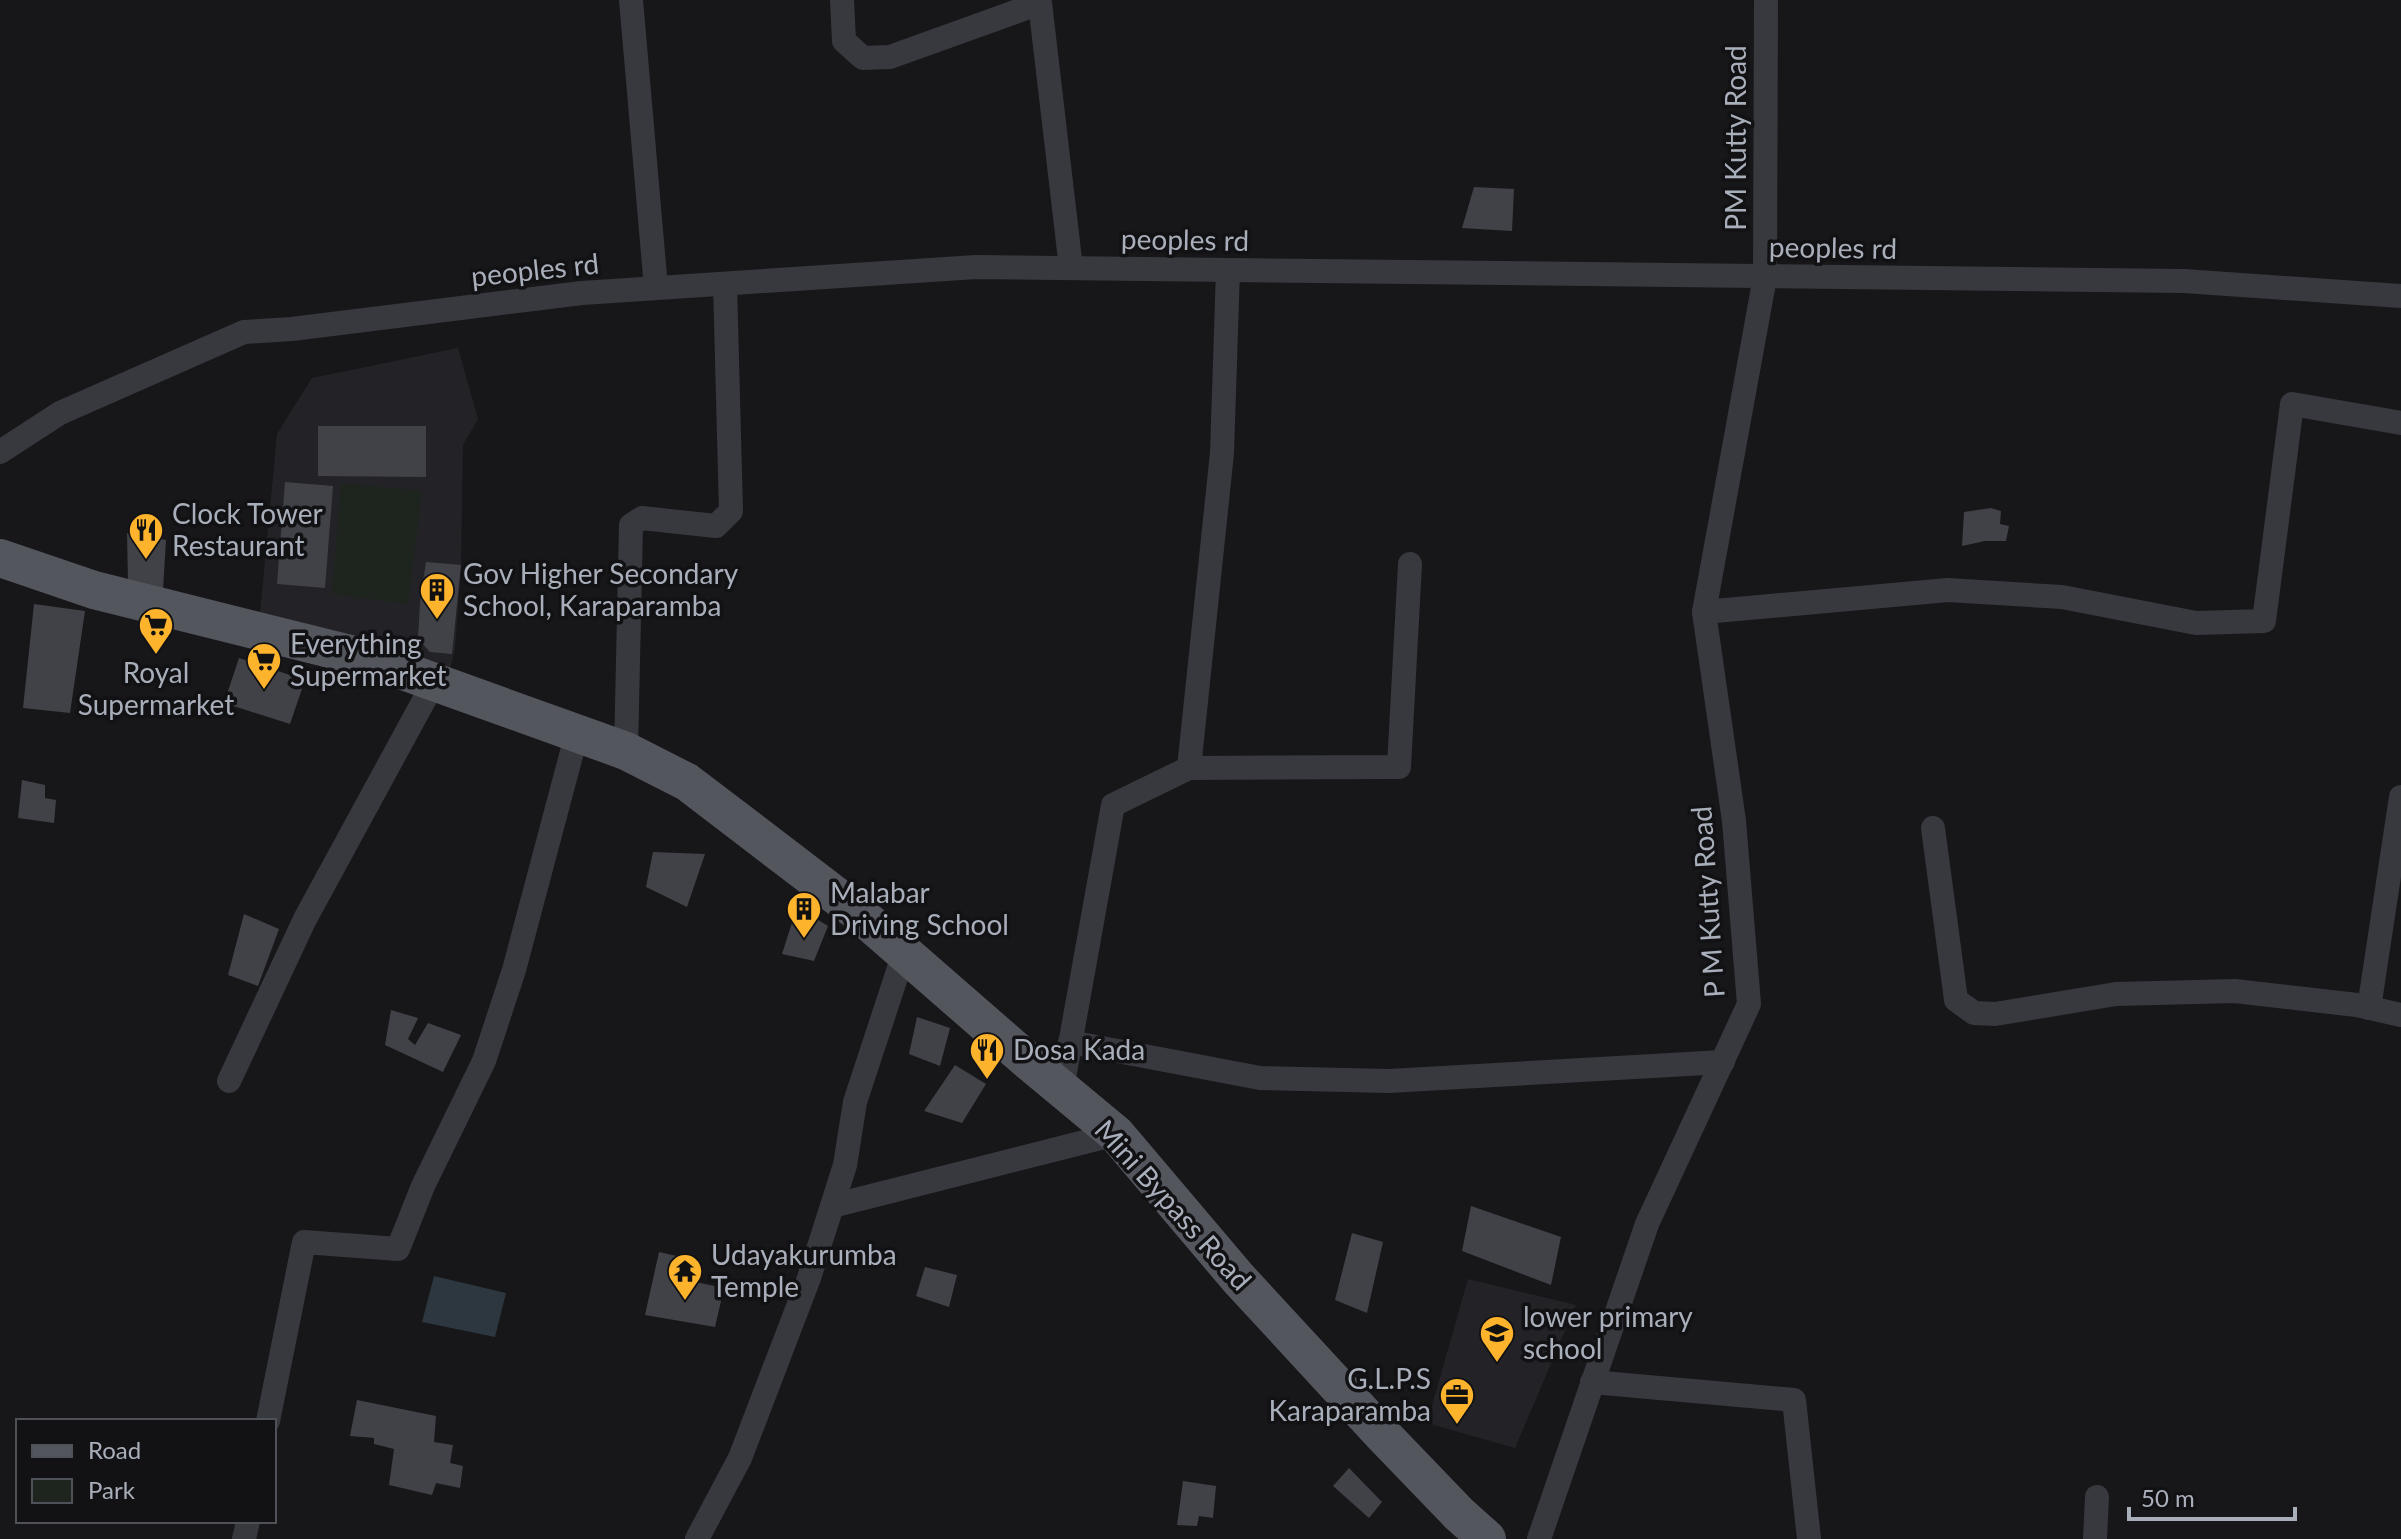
<svg xmlns="http://www.w3.org/2000/svg" width="2401" height="1539" viewBox="0 0 2401 1539" font-family="Lato,sans-serif">
  <style>
    .built { fill: #232327 }
    .green { fill: #1d251e }
    .water { fill: #2c373f }
    .building { fill: #414247 }
    .lines { fill: none; stroke-linecap: round; stroke-linejoin: round }
    .minor { stroke: #38393f; stroke-width: 24 }
    .primary { stroke: #54565e; stroke-width: 38 }
    .labels { text-anchor: middle; stroke-width: 7; stroke-linejoin: round; paint-order: stroke }
    .street-label { font-size: 28px; fill: #a9afba; stroke: #121215 }
    .poi-label { font-size: 28px; fill: #a9afba; stroke: #121215; text-anchor: start }
  </style>
  <rect width="100%" height="100%" fill="#17171a"/>
  <g class="built">
    <path d="M458,348L478,419L463,445L461,565L455,649L449,673L260,613L277,434L312,378Z"/>
    <path d="M1468,1279L1576,1305L1515,1448L1427,1423Z"/>
  </g>
  <path class="green" d="M341,483L422,491L408,604L332,594Z"/>
  <path class="water" d="M434,1276L506,1293L495,1337L422,1322Z"/>
  <g class="building">
    <path d="M1474,187L1514,189L1512,231L1462,228Z"/>
    <path d="M318,426H426V477L318,476Z"/>
    <path d="M285,482L333,486L325,588L277,584Z"/>
    <path d="M1991,508L2001,511L2000,524L2009,526L2006,541H1985L1962,546L1964,512Z"/>
    <path d="M127,533L166,540L163,590L128,582Z"/>
    <path d="M426,562L461,565L452,654L430,652L418,639L420,603Z"/>
    <path d="M34,604L85,611L70,713L23,708Z"/>
    <path d="M239,658L305,680L290,724L224,703Z"/>
    <path d="M22,780L45,785V798L56,800L54,823L18,818Z"/>
    <path d="M653,852L705,854L687,907L646,887Z"/>
    <path d="M797,907L828,926L814,961L782,954Z"/>
    <path d="M244,914L279,929L258,986L228,975Z"/>
    <path d="M391,1010L418,1018L408,1039L415,1045L428,1023L461,1035L443,1072L385,1045Z"/>
    <path d="M917,1017L950,1028L940,1066L909,1054Z"/>
    <path d="M955,1065L986,1084L962,1123L924,1111Z"/>
    <path d="M1471,1206L1561,1237L1551,1285L1462,1251Z"/>
    <path d="M1352,1233L1383,1242L1367,1313L1335,1300Z"/>
    <path d="M659,1252L690,1259L686,1280L724,1288L715,1327L645,1315Z"/>
    <path d="M925,1267L957,1275L949,1307L916,1296Z"/>
    <path d="M357,1400L436,1416L434,1442L453,1445L450,1463L463,1466L460,1488L436,1483L432,1495L389,1485L394,1449L374,1444V1438L350,1436Z"/>
    <path d="M1349,1468L1382,1502L1369,1518L1333,1486Z"/>
    <path d="M1183,1481L1216,1486L1213,1518L1199,1516L1197,1526L1177,1525Z"/>
  </g>
  <g class="lines">
    <g class="minor">
      <path d="M631,0L656,288"/>
      <path d="M842,0L844,41L863,58L890,57L1040,3L1071,268"/>
      <path d="M0,452L60,413L244,332L292,329L582,293L976,267L2184,281L2401,296"/>
      <path d="M1704,612L1948,590L2062,597L2196,623L2264,621L2292,404L2401,423"/>
      <path d="M626,751L631,525L642,518L716,526L731,511L725,284"/>
      <path d="M1189,768L1222,453L1228,270"/>
      <path d="M1933,828L1956,1000L1974,1013L1995,1014L2116,994L2235,991L2357,1005L2401,1015"/>
      <path d="M2369,1008L2401,797"/>
      <path d="M1070,1042L1260,1078L1389,1081L1723,1062"/>
      <path d="M229,1081L305,919L434,682"/>
      <path d="M1062,1089L1113,805L1189,768L1399,767L1410,564"/>
      <path d="M832,1206L845,1165L855,1102L904,953"/>
      <path d="M1592,1382L1794,1400L1809,1539"/>
      <path d="M268,1421L304,1242L398,1249L423,1186L484,1061L514,970L577,733"/>
      <path d="M244,1539L248,1521"/>
      <path d="M697,1539L740,1458L809,1278L832,1206L1116,1134"/>
      <path d="M1539,1539L1647,1224L1749,1004L1734,821L1704,612L1765,277L1766,0"/>
      <path d="M2095,1539L2097,1497"/>
    </g>
    <path class="primary" d="M0,558L94,590L370,659L626,751L687,782L856,911L1027,1060L1116,1134L1238,1278L1382,1434L1459,1514L1487,1539"/>
  </g>
  <defs>
    <g id="restaurant-pin" transform="scale(1.8)"><path d="M0 17L-7.5 6A9.5 9.5 0 1 1 7.5 6Z" fill="#fdb32c" stroke="#121215"/><path d="M-5-6h1v4h1v-4h1v4h1v-4h1v5L-1.5 .5V6h-2V.5L-5-1ZM5-6V6H3V1.5H1.5Q1.5-4 5-6Z" fill="#111"/></g>
    <g id="building-pin" transform="scale(1.8)"><path d="M0 17L-7.5 6A9.5 9.5 0 1 1 7.5 6Z" fill="#fdb32c" stroke="#121215"/><path d="M-4-6H4V6H1V3H-1V6H-4ZM-2.5-4.3h1.7v1.8h-1.7ZM.8-4.3h1.7v1.8H.8ZM-2.5-1h1.7V.8h-1.7ZM.8-1h1.7V.8H.8Z" fill="#111"/></g>
    <g id="supermarket-pin" transform="scale(1.8)"><path d="M0 17L-7.5 6A9.5 9.5 0 1 1 7.5 6Z" fill="#fdb32c" stroke="#121215"/><path d="M-6-5.5h2.5l.6 2H6L4.5 2H-2.5L-4.4-4H-6ZM-1.5 3.2a1.3 1.3 0 1 0 .1 0ZM3 3.2a1.3 1.3 0 1 0 .1 0Z" fill="#111"/></g>
    <g id="temple-pin" transform="scale(1.8)"><path d="M0 17L-7.5 6A9.5 9.5 0 1 1 7.5 6Z" fill="#fdb32c" stroke="#121215"/><path d="M0-6L5-2H3V0L6.5 2.5H4V6H1.5V3h-3V6H-4V2.5H-6.5L-3 0V-2H-5Z" fill="#111"/></g>
    <g id="school-pin" transform="scale(1.8)"><path d="M0 17L-7.5 6A9.5 9.5 0 1 1 7.5 6Z" fill="#fdb32c" stroke="#121215"/><path d="M0-5L7-2L0 1L-7-2ZM-4 1L0 2.5L4 1V4Q0 6-4 4Z" fill="#111"/></g>
    <g id="office-pin" transform="scale(1.8)"><path d="M0 17L-7.5 6A9.5 9.5 0 1 1 7.5 6Z" fill="#fdb32c" stroke="#121215"/><path d="M-6-3h4V-5.5h4V-3h4V5H-6ZM-1-4.5V-3h2v-1.5ZM-6 0V1H6V0Z" fill="#111"/></g>
  </defs>
  <g fill-rule="evenodd">
    <use href="#restaurant-pin" x="146" y="530"/>
    <use href="#building-pin" x="437" y="590"/>
    <use href="#supermarket-pin" x="156" y="625"/>
    <use href="#supermarket-pin" x="264" y="660"/>
    <use href="#building-pin" x="804" y="909"/>
    <use href="#restaurant-pin" x="987" y="1050"/>
    <use href="#temple-pin" x="685" y="1271"/>
    <use href="#school-pin" x="1497" y="1333"/>
    <use href="#office-pin" x="1457" y="1395"/>
  </g>
  <g class="labels">
    <g class="street-label">
      <text transform="translate(1736 138) rotate(-90)" y="10">PM Kutty Road</text>
      <text transform="translate(1185 240) rotate(1)" y="10">peoples rd</text>
      <text transform="translate(1833 248) rotate(1)" y="10">peoples rd</text>
      <text transform="translate(535 270) rotate(-6)" y="10">peoples rd</text>
      <text transform="translate(1708 902) rotate(-94)" y="10">P M Kutty Road</text>
      <text transform="translate(1173 1205) rotate(48)" y="10">Mini Bypass Road</text>
    </g>
    <g class="poi-label">
      <text x="172" y="524">Clock Tower<tspan x="172" dy="32">Restaurant</tspan></text>
      <text x="463" y="584">Gov Higher Secondary<tspan x="463" dy="32">School, Karaparamba</tspan></text>
      <text x="290" y="654">Everything<tspan x="290" dy="32">Supermarket</tspan></text>
      <text x="156" y="683" text-anchor="middle">Royal<tspan x="156" dy="32">Supermarket</tspan></text>
      <text x="830" y="903">Malabar<tspan x="830" dy="32">Driving School</tspan></text>
      <text x="1013" y="1060">Dosa Kada</text>
      <text x="711" y="1265">Udayakurumba<tspan x="711" dy="32">Temple</tspan></text>
      <text x="1523" y="1327">lower primary<tspan x="1523" dy="32">school</tspan></text>
      <text x="1431" y="1389" text-anchor="end">G.L.P.S<tspan x="1431" dy="32">Karaparamba</tspan></text>
    </g>
  </g>
  <rect x="16" y="1419" width="260" height="104" fill="#121215" stroke="#4e5157" stroke-width="2"/>
  <rect x="32" y="1445" width="40" height="12" fill="#54565e" stroke="#4e5157" stroke-width="2"/>
  <text x="88" y="1459" font-size="24" fill="#a9afba">Road</text>
  <rect x="32" y="1479" width="40" height="24" fill="#1d251e" stroke="#4e5157" stroke-width="2"/>
  <text x="88" y="1499" font-size="24" fill="#a9afba">Park</text>
  <path d="M2129 1507v12h166v-12" fill="none" stroke="#a9afba" stroke-width="4"/>
  <text x="2141" y="1507" font-size="24" fill="#a9afba" stroke="#121215" stroke-width="6" paint-order="stroke">50 m</text>
</svg>
